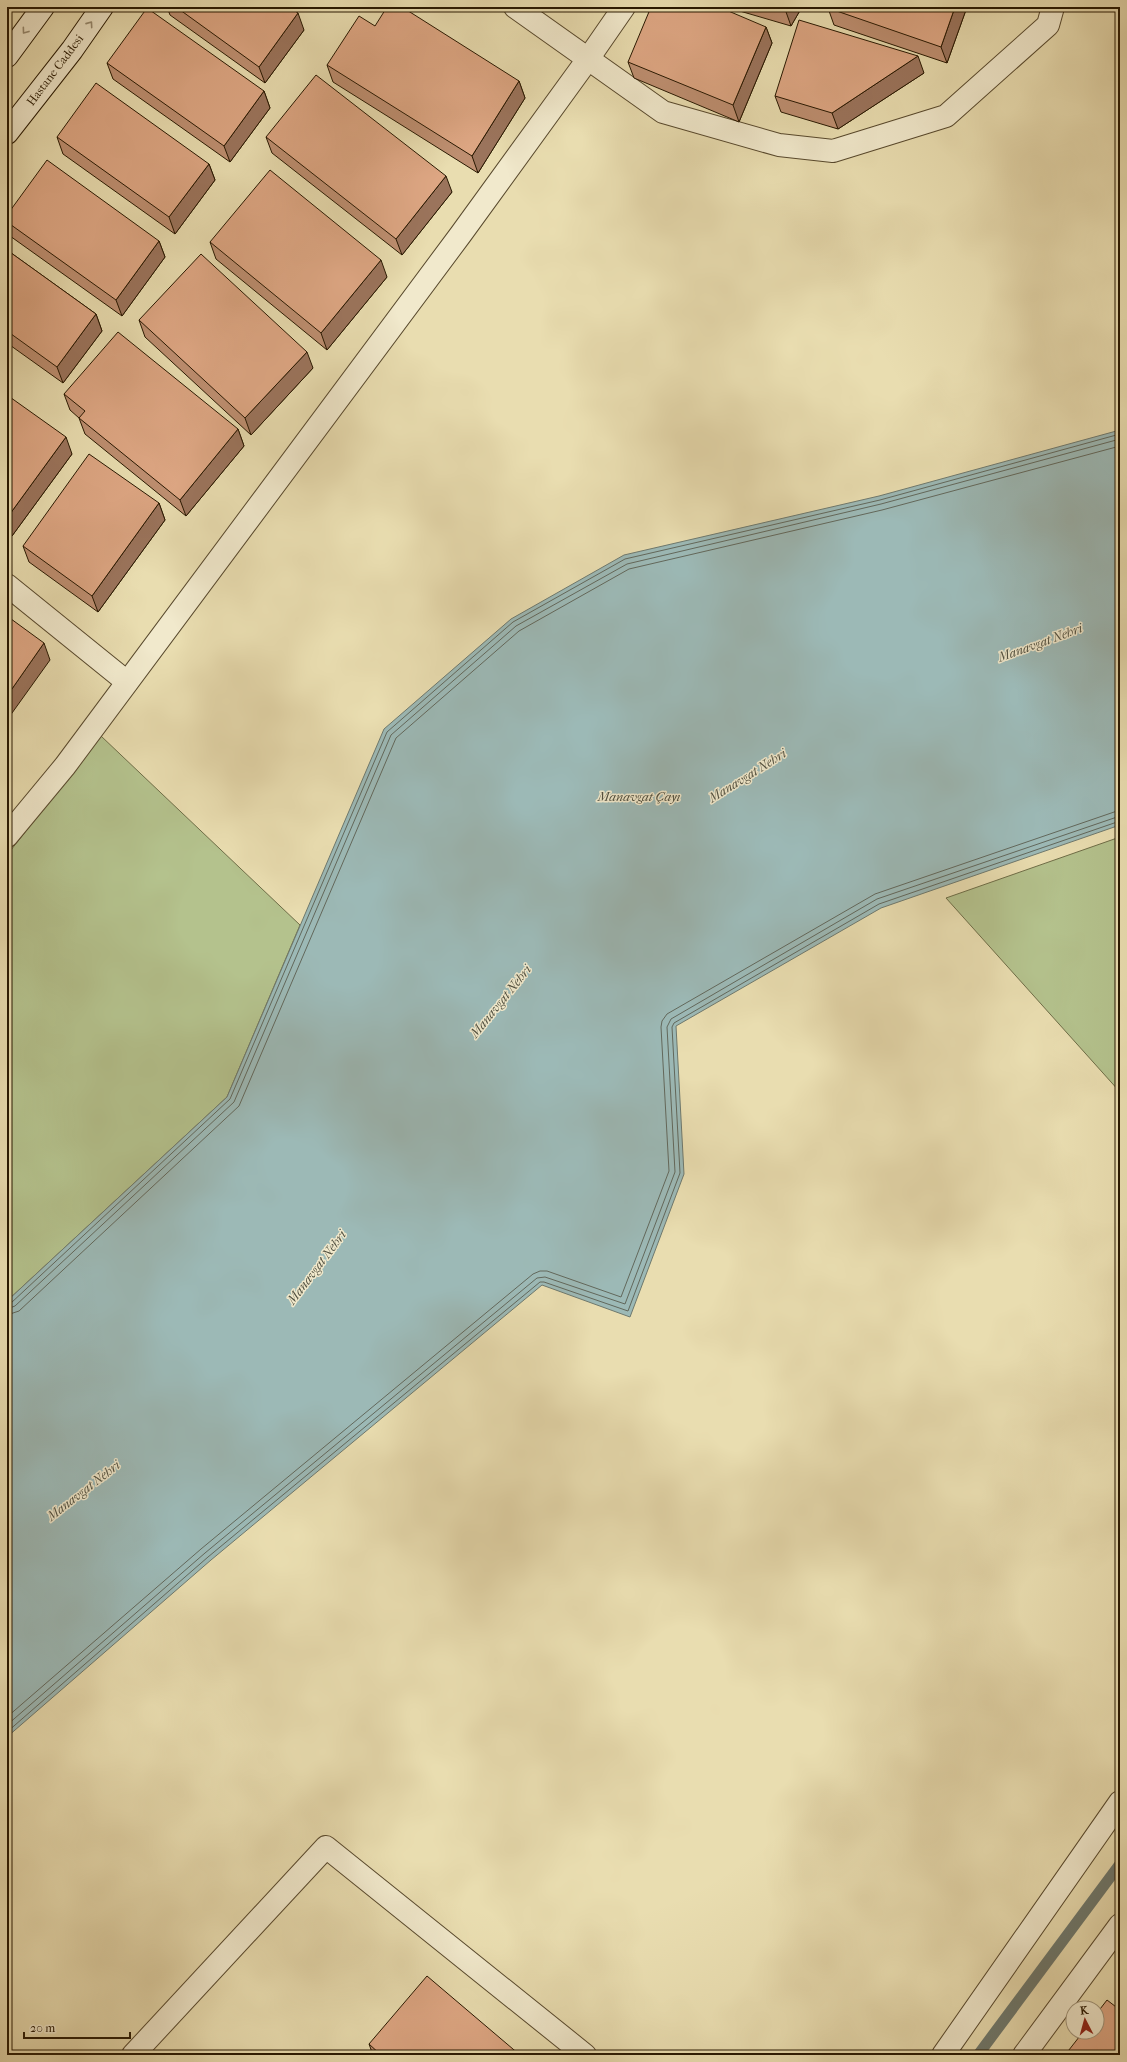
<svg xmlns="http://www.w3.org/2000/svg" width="1127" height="2062" viewBox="0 0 1127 2062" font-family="'IM FELL French Canon',serif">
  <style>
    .green { fill: #b4c28d; stroke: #6e6d47 }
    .water { fill: #9cb9b6; stroke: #6e796e }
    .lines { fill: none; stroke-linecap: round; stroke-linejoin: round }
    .shore { stroke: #62685c; stroke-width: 1 }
    .stream { stroke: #6e796e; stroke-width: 11 }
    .street-casing { stroke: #58492d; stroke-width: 24 }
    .secondary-casing { stroke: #281801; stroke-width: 24 }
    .street { stroke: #f1e9cc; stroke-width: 22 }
    .secondary { stroke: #f1e9cc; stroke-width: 22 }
    .wall { fill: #be8f71; stroke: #281801 }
    .shaded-wall { fill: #9b745c; stroke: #281801 }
    .building { fill: #dda683; stroke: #281801 }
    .oneway { stroke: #978b71 }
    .labels { text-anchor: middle; stroke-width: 3; stroke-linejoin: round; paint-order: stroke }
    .street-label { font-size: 12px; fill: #281801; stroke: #f1e9cc }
    .water-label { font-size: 13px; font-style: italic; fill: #515040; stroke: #f1e9cc }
  </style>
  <rect width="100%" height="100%" fill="#e9ddb0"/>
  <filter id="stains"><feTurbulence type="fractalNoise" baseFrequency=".005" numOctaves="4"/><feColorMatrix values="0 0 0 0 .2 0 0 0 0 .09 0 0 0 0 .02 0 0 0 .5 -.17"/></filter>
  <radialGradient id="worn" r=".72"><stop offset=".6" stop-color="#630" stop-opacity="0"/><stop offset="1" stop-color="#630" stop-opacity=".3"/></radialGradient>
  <g class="green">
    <path d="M101,736L300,925L227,1097L7,1301V855Z"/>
    <path d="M1120,837V1092L946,898Z"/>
  </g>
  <path class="water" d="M1120,430V825L881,908L676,1026L684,1174L630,1317L542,1285L211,1560L7,1737V1301L227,1097L384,729L511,619L624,555L879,496Z"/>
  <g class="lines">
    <g class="shore">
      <path d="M7,1304L11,1303L230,1099L387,732L513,622L625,559L880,500L1120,434"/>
      <path d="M7,1309L15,1306L234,1102L391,735L516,626L627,564L881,504L1120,439"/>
      <path d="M7,1315L19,1311L239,1106L396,738L519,631L629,569L882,510L1120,446"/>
      <path d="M7,1717L201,1549L533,1274L540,1271H547L621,1297L669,1171L661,1027L662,1021L667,1014L875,894L1120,810"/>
      <path d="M7,1725L205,1553L537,1278L545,1277L625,1304L675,1172L667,1027L671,1019L877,899L1120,816"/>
      <path d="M7,1732L208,1557L540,1282H544L628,1311L680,1173L672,1027L674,1023L879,904L1120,821"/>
    </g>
    <path class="stream" d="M978,2055L1120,1864"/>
    <g class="street-casing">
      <g id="street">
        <path d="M515,7L663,112L779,145L833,151L946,116L1048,25L1053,7"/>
        <path d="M7,585L127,682"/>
        <path d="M7,836L65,766L461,234L588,59L624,7"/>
        <path d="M133,2055L326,1847L585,2055"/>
        <path d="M943,2055L1120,1802"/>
        <path d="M1024,2055L1120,1925"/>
      </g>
    </g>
    <g class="secondary-casing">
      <g id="secondary">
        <path d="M7,56L43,7"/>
        <path d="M7,133L72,50L102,7"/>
      </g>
    </g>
    <use href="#street" class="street"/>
    <use href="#secondary" class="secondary"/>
  </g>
  <g class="wall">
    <path d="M167,7H176L304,30L265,83L170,15Z"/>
    <path d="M726,7H802L791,26Z"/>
    <path d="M828,7H967L947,63L834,25L828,8Z"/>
    <path d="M375,26L519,81L525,98L478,173L333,82L327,65Z"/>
    <path d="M766,27L772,43L739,122L634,78L628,62Z"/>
    <path d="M107,63L264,91L270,108L230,162L113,79Z"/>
    <path d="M924,73L838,129L781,112L775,96Z"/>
    <path d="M57,137L209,164L215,180L175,234L63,154Z"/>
    <path d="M266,137L452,192L402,255L272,153Z"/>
    <path d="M7,215L159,241L165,257L122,316L10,236L7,228Z"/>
    <path d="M210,242L387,277L327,350L216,259Z"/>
    <path d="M7,250L96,314L102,331L63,383L7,343Z"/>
    <path d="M139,320L313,368L251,435L145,337Z"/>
    <path d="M64,394L238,429L244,446L186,516L85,434L79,418L70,410Z"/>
    <path d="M7,395L72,454L12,536L7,532Z"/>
    <path d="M159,503L165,520L98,612L29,562L23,546Z"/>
    <path d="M369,2044L520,2055H373Z"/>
  </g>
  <g class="shaded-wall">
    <path d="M787,7H802L791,26L785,9Z"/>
    <path d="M955,7H967L947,63L941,47Z"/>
    <path d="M298,13L304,30L265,83L259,67Z"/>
    <path d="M766,27L772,43L739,122L733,105Z"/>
    <path d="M918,56L924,73L838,129L832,113Z"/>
    <path d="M519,81L525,98L478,173L472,156Z"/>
    <path d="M264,91L270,108L230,162L224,146Z"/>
    <path d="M209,164L215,180L175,234L169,217Z"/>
    <path d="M446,176L452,192L402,255L396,239Z"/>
    <path d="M159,241L165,257L122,316L116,300Z"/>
    <path d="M381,260L387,277L327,350L321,333Z"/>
    <path d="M96,314L102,331L63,383L57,367Z"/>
    <path d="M307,352L313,368L251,435L245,418Z"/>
    <path d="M238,429L244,446L186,516L180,500Z"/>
    <path d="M66,437L72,454L12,536L7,523V518Z"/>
    <path d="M159,503L165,520L98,612L92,596Z"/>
    <path d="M44,643L50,660L7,720V696Z"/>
  </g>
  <g class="building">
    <path d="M176,7H289L298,13L259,67Z"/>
    <path d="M387,7H402L519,81L472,156L327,65L359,16L375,26Z"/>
    <path d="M651,7H719L766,27L733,105L628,62Z"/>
    <path d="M777,7H787L785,9Z"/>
    <path d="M828,7H955L941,47L828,8Z"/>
    <path d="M147,8L264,91L224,146L107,63Z"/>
    <path d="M799,20L918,56L832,113L775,96Z"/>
    <path d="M316,75L446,176L396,239L266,137Z"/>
    <path d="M96,83L209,164L169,217L57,137Z"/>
    <path d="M47,160L159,241L116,300L7,222V215Z"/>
    <path d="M270,170L381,260L321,333L210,242Z"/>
    <path d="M7,250L96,314L57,367L7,331Z"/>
    <path d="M201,254L307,352L245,418L139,320Z"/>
    <path d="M118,332L238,429L180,500L79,418L85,411L64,394Z"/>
    <path d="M7,395L66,437L7,518Z"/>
    <path d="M89,454L159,503L92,596L23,546Z"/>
    <path d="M7,616L44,643L7,696Z"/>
    <path d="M427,1976L520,2055H381L369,2044Z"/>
    <path d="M1107,2000L1120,2010V2055H1065L1083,2032H1097V2013Z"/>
  </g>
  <defs><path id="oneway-chevron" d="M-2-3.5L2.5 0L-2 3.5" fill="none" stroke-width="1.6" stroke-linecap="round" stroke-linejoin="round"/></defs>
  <g class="oneway">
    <use href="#oneway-chevron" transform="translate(90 24) rotate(-55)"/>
    <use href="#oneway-chevron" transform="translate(25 31) rotate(126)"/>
  </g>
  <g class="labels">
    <g class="street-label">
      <text transform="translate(55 70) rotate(-53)" y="4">Hastane Caddesi</text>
    </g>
    <g class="water-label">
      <text transform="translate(1040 642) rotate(-20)" y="5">Manavgat Nehri</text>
      <text transform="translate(747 775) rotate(-32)" y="5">Manavgat Nehri</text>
      <text x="639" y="801">Manavgat Çayı</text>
      <text transform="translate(500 1001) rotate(-51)" y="5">Manavgat Nehri</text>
      <text transform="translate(316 1267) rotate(-53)" y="5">Manavgat Nehri</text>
      <text transform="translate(83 1490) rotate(-38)" y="5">Manavgat Nehri</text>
    </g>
  </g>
  <rect width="1127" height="2062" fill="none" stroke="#e9ddb0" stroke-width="24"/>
  <rect x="8" y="8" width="1111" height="2046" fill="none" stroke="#281801" stroke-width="2"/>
  <rect x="12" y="12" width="1103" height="2038" fill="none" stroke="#281801"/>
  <g transform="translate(1085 2020) rotate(354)"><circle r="19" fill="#f1e9cc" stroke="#a1957b"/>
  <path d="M0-3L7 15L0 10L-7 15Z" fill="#8f2418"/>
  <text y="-6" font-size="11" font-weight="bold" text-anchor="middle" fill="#281801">K</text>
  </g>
  <path d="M24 2032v6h106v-6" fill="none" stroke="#281801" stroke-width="2"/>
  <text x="30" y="2032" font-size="12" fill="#281801" stroke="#f1e9cc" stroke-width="3" paint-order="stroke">20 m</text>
  <rect width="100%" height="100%" filter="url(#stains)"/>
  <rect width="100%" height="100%" fill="url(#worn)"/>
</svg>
